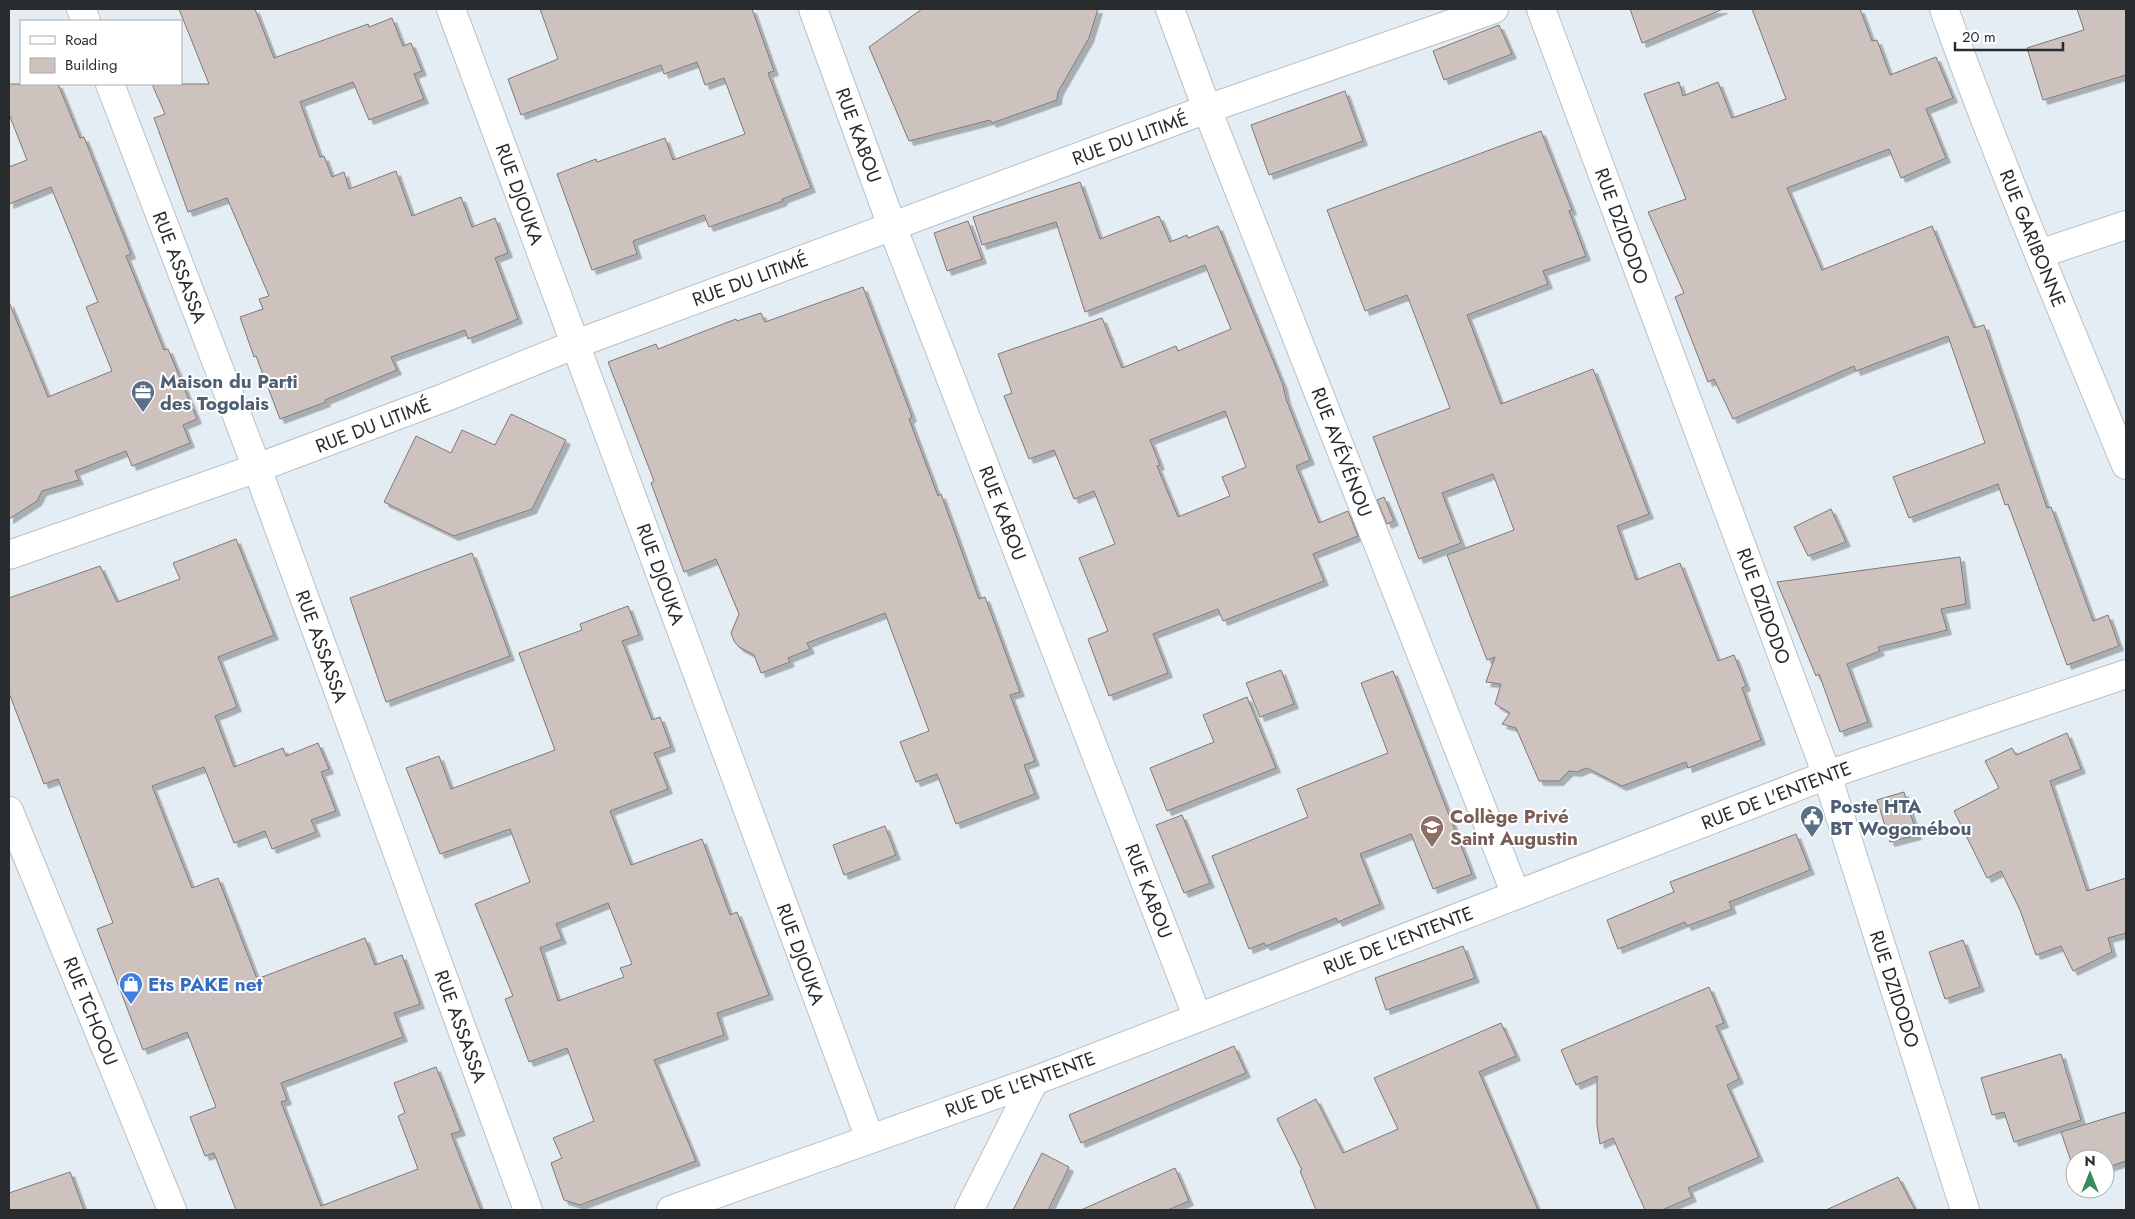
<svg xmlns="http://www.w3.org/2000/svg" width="2135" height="1219" viewBox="0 0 2135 1219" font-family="Jost,sans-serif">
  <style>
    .building { fill: #cec2bf; stroke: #817774; fill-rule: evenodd; filter: url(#shadow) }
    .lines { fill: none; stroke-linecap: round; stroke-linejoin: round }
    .street-casing { stroke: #b7c0c7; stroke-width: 30 }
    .secondary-casing { stroke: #b7c0c7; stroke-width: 30 }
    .street { stroke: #fff; stroke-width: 28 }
    .secondary { stroke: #fff; stroke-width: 28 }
    .labels { text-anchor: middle; stroke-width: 4; stroke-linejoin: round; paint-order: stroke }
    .street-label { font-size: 19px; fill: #292c2f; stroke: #fff }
    .service-label { font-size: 19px; font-weight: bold; fill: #4e5e75; stroke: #fff; text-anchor: start }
    .education-label { font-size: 19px; font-weight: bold; fill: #785e54; stroke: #fff; text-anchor: start }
    .shop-label { font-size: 19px; font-weight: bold; fill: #366cbe; stroke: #fff; text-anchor: start }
  </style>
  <defs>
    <filter id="shadow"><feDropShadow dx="4.5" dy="4.5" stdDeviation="0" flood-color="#0004"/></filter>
  </defs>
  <rect width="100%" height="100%" fill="#e4edf4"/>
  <g class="building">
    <path d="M179,9H255L274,58L368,24L369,27L392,18L403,46L411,43L422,71L414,74L424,99L369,120L353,82L300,102L320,157L324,156L332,177L344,172L349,189L396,171L412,216L461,197L472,227L495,218L508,253L495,258L518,319L468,339L465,330L391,357L397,370L325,400L326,402L280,419L256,356L254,357L240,317L263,309L259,299L269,296L227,198L188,212L154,118L165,114L152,84H209Z"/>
    <path d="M540,9H752L774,71L768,73L811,188L782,199L783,201L709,227L704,215L633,241L637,254L592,270L557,174L596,159L597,162L665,138L673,160L745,134L724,78L705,85L697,62L664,74L661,65L521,115L508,79L558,59Z"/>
    <path d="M922,9H1098L1089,38L1058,92L1057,100L992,123L990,120L909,141L869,47Z"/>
    <path d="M1630,9H1723L1642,43Z"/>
    <path d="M1752,9H1860L1872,41L1877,40L1890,75L1936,57L1953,98L1926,109L1946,158L1901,178L1889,149L1787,188L1822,270L1932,226L1974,328L1984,325L2047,508L2051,507L2093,621L2108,615L2119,646L2067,665L2008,504L2005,505L1998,484L1909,518L1893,477L1985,443L1948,336L1856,371L1854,366L1733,419L1714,379L1708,382L1675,297L1684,293L1648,212L1686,199L1644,94L1679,82L1683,96L1718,82L1732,118L1786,99Z"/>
    <path d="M2077,9H2126V75L2043,100L2027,48L2084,30Z"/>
    <path d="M1499,25L1512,54L1444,80L1433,51Z"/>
    <path d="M9,84H58L80,138L84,137L131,254L126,256L164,350L168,349L197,419L183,425L190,443L132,466L126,451L75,471L79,480L42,491L37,501L9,519V302L48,397L112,371L86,307L98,302L51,187L9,204V167L27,160L9,114Z"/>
    <path d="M1345,91L1363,141L1269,175L1251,125Z"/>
    <path d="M1541,131L1572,210L1569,211L1586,256L1543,271L1548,284L1467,315L1501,404L1593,369L1649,514L1617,526L1636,580L1680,563L1718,661L1734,655L1746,686L1742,688L1761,740L1688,768L1686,762L1622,786L1587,768L1577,772L1569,771L1559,781H1539L1516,728L1502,724L1510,713L1495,704L1501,684L1486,682L1495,657L1487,660L1447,555L1514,530L1493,474L1442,493L1461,543L1419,559L1373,437L1450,408L1407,295L1365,311L1327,210Z"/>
    <path d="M1080,182L1100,239L1159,216L1170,242L1187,235L1188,238L1218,226L1283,385L1286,399L1310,460L1296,466L1319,523L1348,511L1358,536L1313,554L1324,581L1223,621L1218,609L1153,634L1168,673L1109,696L1088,639L1108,631L1079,558L1115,544L1094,491L1074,499L1054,450L1029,459L1004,396L1012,393L998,354L1102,318L1122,368L1176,346L1178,351L1231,329L1205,265L1085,312L1056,222L982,245L973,217ZM1225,411L1246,467L1222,477L1230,496L1178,517L1157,466L1160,465L1150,440Z"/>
    <path d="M968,221L982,259L947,271L934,233Z"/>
    <path d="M863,287L912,417L909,419L938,496L941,494L979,599L985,597L1020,692L1010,695L1035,761L1024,765L1035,794L956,824L937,774L916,782L900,742L929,731L885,613L807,643L810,649L788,658L790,662L761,673L754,655L739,647L734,641L731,633L739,614L716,559L684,572L651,483L654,481L608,362L656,344L658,349L736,319L737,321L761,313L765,322Z"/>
    <path d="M511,414L566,440L532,509L454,536L384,502L416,436L451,453L462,430L495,445Z"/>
    <path d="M1384,497L1394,521L1387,524L1377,500Z"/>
    <path d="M1831,509L1846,542L1808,556L1794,527Z"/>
    <path d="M236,539L274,635L218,657L237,707L215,716L234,767L283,748L286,756L318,743L329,769L321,772L336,811L311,820L316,832L272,849L265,831L234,843L204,767L152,786L192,888L218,878L257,979L365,938L375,965L402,955L420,1004L394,1013L403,1037L281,1083L287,1100L281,1102L321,1206L418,1169L398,1116L405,1113L394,1083L436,1067L461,1131L451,1134L481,1210H236L214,1153L205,1156L190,1117L216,1107L187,1032L143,1050L97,929L113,923L58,779L44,784L9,693V598L100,566L117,602L180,579L173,563Z"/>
    <path d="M472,553L510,656L386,702L350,598Z"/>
    <path d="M1960,557L1966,604L1941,609L1947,630L1878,647L1880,651L1847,664L1868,722L1840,732L1819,674L1816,676L1777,582Z"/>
    <path d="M628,606L639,635L622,641L652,720L660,717L671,747L654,753L668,789L610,811L631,865L702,839L730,915L737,912L769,995L717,1013L724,1035L654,1060L696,1161L580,1205L564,1200L551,1163L562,1158L553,1138L594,1121L567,1048L529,1062L505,999L513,996L475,904L530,882L510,829L440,854L406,768L439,756L451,789L555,750L519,653L582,630L580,624ZM608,903L632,964L620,968L624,977L558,1001L540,948L562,939L556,924Z"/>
    <path d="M1281,670L1294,704L1260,717L1246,683Z"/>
    <path d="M1393,671L1472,874L1433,889L1411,834L1360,854L1380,904L1338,922L1336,918L1266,946L1264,943L1249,949L1212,856L1308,817L1297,789L1388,753L1361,683Z"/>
    <path d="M1247,697L1276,768L1167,811L1150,768L1214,742L1203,715Z"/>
    <path d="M2067,733L2081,769L2050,781L2087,891L2126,878V933L2108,938L2112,952L2073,971L2061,946L2036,955L2020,910L2001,871L1987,878L1954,811L1999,788L1985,761L2012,748L2016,755Z"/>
    <path d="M1904,792L1917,835L1890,842L1877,800Z"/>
    <path d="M1182,815L1210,883L1184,893L1156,825Z"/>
    <path d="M885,826L896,855L844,875L833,845Z"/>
    <path d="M1796,834L1810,870L1729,902L1732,909L1687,926L1685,922L1618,949L1607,920L1674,892L1670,882Z"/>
    <path d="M1963,940L1980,987L1945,999L1929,952Z"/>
    <path d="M1463,946L1475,978L1386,1010L1375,978Z"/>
    <path d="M1709,987L1724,1023L1716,1026L1739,1079L1727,1085L1759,1157L1688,1188L1692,1197L1662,1210H1645L1613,1138L1600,1144L1597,1125V1076L1576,1085L1561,1050Z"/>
    <path d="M1501,1023L1516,1056L1479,1072L1538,1210H1316L1300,1171L1302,1170L1277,1119L1316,1099L1343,1153L1398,1129L1374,1078Z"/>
    <path d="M1234,1046L1246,1073L1081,1143L1069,1115Z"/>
    <path d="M2061,1054L2081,1120L2014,1142L2004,1112L1992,1115L1981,1078Z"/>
    <path d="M2126,1112V1161L2105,1168V1159H2075V1173L2061,1132Z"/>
    <path d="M1042,1153L1069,1167L1048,1210H1013Z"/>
    <path d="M1175,1168L1189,1201L1168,1210H1081Z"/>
    <path d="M70,1172L84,1210H9V1193Z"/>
    <path d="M1898,1177L1915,1210H1826Z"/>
  </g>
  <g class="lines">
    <g class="street-casing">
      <g id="street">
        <path d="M81,9L86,21"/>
        <path d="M451,9L870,1139"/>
        <path d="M813,9L892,226L1197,1016"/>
        <path d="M1170,9L1207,109L1516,895"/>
        <path d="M1541,9L1827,775L2126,674"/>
        <path d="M1944,9C1999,163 2064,314 2126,465"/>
        <path d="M110,84L257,468L528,1210"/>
        <path d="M2039,254L2126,225"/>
        <path d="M9,555L257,468L446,397L576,344L1207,109L1494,9"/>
        <path d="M9,811L172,1210"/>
        <path d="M969,1210L1034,1081"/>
      </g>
    </g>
    <g class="secondary-casing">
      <path id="secondary" d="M671,1210L1034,1081L1827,775L1965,1210"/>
    </g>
    <use href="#street" class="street"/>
    <use href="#secondary" class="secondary"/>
  </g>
  <defs>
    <g id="office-pin" transform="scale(1.25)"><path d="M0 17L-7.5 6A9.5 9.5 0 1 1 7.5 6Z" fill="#5c6f8a" stroke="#fff"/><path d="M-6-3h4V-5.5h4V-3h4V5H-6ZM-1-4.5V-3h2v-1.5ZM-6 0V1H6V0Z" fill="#fff"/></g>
    <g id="civic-pin" transform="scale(1.25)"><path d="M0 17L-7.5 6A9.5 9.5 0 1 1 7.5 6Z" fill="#5c6f8a" stroke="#fff"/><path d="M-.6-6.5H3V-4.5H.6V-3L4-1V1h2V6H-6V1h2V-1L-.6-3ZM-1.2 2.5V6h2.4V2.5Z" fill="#fff"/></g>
    <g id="school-pin" transform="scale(1.25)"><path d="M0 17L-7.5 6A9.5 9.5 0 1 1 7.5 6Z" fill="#8d6e63" stroke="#fff"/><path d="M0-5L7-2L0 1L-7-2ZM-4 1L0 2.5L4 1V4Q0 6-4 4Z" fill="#fff"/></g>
    <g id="shop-pin" transform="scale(1.25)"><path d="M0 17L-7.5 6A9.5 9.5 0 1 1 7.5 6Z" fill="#3f7fe0" stroke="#fff"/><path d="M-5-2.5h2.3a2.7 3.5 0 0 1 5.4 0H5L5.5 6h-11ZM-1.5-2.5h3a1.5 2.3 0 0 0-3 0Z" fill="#fff"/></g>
  </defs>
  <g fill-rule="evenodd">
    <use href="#office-pin" x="143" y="392"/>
    <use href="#civic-pin" x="1812" y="817"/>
    <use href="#school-pin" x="1432" y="827"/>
    <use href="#shop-pin" x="131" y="984"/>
  </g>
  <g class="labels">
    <g class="street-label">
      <text transform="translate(859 135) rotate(70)" y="7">RUE KABOU</text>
      <text transform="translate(1130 138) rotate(-20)" y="7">RUE DU LITIMÉ</text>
      <text transform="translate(520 194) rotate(70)" y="7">RUE DJOUKA</text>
      <text transform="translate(1622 226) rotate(70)" y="7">RUE DZIDODO</text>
      <text transform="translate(2033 238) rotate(68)" y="7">RUE GARIBONNE</text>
      <text transform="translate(180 267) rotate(69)" y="7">RUE ASSASSA</text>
      <text transform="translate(750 279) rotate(-20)" y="7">RUE DU LITIMÉ</text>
      <text transform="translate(373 425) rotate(-21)" y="7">RUE DU LITIMÉ</text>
      <text transform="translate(1342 452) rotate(69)" y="7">RUE AVÉVÉNOU</text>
      <text transform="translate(1003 513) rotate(69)" y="7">RUE KABOU</text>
      <text transform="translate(661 574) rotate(70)" y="7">RUE DJOUKA</text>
      <text transform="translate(1764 606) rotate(70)" y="7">RUE DZIDODO</text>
      <text transform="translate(322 646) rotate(70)" y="7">RUE ASSASSA</text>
      <text transform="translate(1776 795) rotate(-21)" y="7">RUE DE L'ENTENTE</text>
      <text transform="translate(1149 891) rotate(69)" y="7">RUE KABOU</text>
      <text transform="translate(1398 940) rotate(-21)" y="7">RUE DE L'ENTENTE</text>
      <text transform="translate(801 954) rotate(70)" y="7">RUE DJOUKA</text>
      <text transform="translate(1895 989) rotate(72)" y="7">RUE DZIDODO</text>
      <text transform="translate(91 1011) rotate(68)" y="7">RUE TCHOOU</text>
      <text transform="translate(461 1026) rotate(70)" y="7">RUE ASSASSA</text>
      <text transform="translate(1020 1084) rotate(-20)" y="7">RUE DE L'ENTENTE</text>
    </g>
    <g class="service-label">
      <text x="160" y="388">Maison du Parti<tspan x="160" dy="22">des Togolais</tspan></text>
      <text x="1830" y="813">Poste HTA<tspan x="1830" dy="22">BT Wogomébou</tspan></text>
    </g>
    <g class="education-label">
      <text x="1450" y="823">Collège Privé<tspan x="1450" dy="22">Saint Augustin</tspan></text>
    </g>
    <g class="shop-label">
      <text x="148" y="991">Ets PAKE net</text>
    </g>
  </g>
  <rect width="2135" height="1219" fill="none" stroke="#292c2f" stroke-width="20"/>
  <rect x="20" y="20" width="162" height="65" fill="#ffffff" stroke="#a9abac"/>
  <rect x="30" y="36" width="25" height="8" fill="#ffffff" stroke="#a9abac"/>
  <text x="65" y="45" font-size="15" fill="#292c2f">Road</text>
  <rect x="30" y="58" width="25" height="15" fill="#cec2bf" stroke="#a9abac"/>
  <text x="65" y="70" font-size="15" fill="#292c2f">Building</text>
  <g transform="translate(2090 1174)"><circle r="24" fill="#ffffff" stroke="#a9abac"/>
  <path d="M0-4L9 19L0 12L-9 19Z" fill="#388b5d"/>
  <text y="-8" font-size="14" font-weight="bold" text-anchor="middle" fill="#292c2f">N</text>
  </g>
  <path d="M1955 42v8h108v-8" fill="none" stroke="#292c2f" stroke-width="2.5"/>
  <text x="1962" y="42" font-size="15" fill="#292c2f" stroke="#ffffff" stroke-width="4" paint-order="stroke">20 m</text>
</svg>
